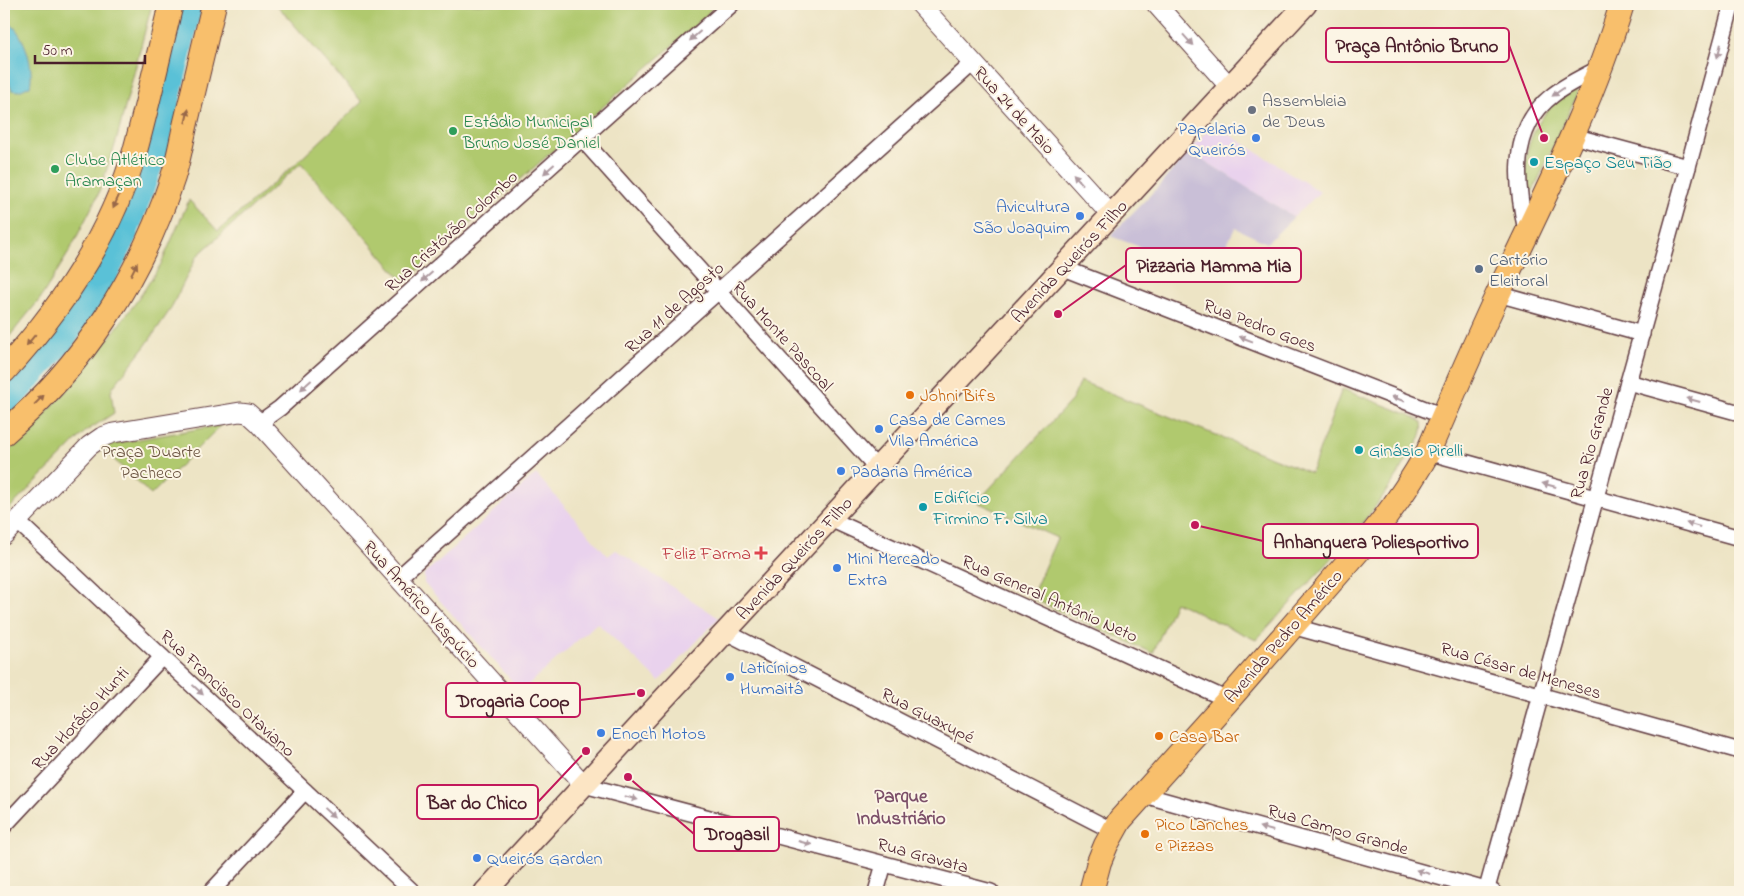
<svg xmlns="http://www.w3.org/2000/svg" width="1744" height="896" viewBox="0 0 1744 896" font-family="'Indie Flower',sans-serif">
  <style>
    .built { fill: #e9d2ed }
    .industrial { fill: #c9bfd7 }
    .green { fill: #b0c96e; stroke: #7d744c }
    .water { fill: #5ac1d7; stroke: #527081 }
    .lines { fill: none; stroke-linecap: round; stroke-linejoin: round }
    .river { stroke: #5ac1d7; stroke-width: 26 }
    .minor-casing { stroke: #623d42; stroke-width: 18 }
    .tertiary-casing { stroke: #623d42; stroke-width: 21 }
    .secondary-casing { stroke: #623d42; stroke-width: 24 }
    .primary-casing { stroke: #623d42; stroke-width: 26 }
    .minor { stroke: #fff; stroke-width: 15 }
    .tertiary { stroke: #fff; stroke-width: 19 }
    .secondary { stroke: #fce5c4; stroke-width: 21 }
    .primary { stroke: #f8bf6c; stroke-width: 24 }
    .oneway { fill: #ae9aa0 }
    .oneway2 { fill: #986748 }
    .worship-dot { fill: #6b7280; stroke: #fcf5e5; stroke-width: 2 }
    .leisure-dot { fill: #2e9e5b; stroke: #fcf5e5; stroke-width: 2 }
    .shop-dot { fill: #3f7fe0; stroke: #fcf5e5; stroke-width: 2 }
    .culture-dot { fill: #0f9aa8; stroke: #fcf5e5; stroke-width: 2 }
    .service-dot { fill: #5c6f8a; stroke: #fcf5e5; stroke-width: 2 }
    .food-dot { fill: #e8710a; stroke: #fcf5e5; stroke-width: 2 }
    .health-dot { fill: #e0444e; stroke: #fcf5e5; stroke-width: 2 }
    .labels { text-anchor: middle; stroke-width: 4; stroke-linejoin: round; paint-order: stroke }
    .worship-label { font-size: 18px; fill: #5b616d; stroke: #fcf5e5; text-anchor: start }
    .street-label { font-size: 18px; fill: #4a1f2b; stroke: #fcf5e5 }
    .leisure-label { font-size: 18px; fill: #27864d; stroke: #fcf5e5; text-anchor: start }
    .shop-label { font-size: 18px; fill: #366cbe; stroke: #fcf5e5; text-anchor: start }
    .culture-label { font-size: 18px; fill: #0d838f; stroke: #fcf5e5; text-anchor: start }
    .service-label { font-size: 18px; fill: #4e5e75; stroke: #fcf5e5; text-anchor: start }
    .food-label { font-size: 18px; fill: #c56008; stroke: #fcf5e5; text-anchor: start }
    .park-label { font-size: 18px; fill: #69523f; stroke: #fcf5e5 }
    .health-label { font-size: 18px; fill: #be3a42; stroke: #fcf5e5; text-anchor: end }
    .neighbourhood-label { font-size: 19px; font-weight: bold; fill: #7c4f69; stroke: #fcf5e5 }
    .leader { fill: none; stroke: #c2185b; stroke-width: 2 }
    .callout-dot { fill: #c2185b; stroke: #fcf5e5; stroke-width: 2 }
    .callout { fill: #fcf5e5; stroke: #c2185b; stroke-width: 2 }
    .callout-label { font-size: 19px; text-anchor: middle; font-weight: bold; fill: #4a1f2b }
  </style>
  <rect width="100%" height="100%" fill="#fcf5e5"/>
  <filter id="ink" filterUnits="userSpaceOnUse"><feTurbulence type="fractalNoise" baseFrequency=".02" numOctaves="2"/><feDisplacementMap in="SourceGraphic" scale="10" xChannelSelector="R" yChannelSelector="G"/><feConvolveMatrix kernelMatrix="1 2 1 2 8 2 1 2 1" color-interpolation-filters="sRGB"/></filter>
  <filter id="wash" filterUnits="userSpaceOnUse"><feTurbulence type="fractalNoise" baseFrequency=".0096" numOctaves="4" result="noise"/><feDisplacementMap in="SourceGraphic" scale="20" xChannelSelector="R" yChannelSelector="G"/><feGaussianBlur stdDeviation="1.12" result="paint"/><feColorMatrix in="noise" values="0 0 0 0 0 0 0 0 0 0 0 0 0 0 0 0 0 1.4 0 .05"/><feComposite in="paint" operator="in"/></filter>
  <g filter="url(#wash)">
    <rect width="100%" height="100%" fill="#ede4c5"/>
    <g class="built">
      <path d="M1213,124L1320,192L1294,217L1197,156L1190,150Z"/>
      <path d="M536,474L608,556L616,550L719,618L659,681L597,623L521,691L424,583V574Z"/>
    </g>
    <path class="industrial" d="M1190,150L1197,156L1294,217L1267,243L1235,228L1212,273L1110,236L1159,186Z"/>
    <g class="green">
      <path d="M4,4H152L116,142L98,195L69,252L40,299L4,343Z"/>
      <path d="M276,4H715L706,16L404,282L301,163L197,256L170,310L146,345L113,387L111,392L114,413L85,432L4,514V454L20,441L81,375L139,298L161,264L189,200L218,231L299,161L362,102Z"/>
      <path d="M1576,88L1578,92L1534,189L1531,191H1528L1525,187C1526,178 1525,169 1526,160C1529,131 1549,101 1576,88Z"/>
      <path d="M1080,381L1311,473L1342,389L1410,415L1422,422C1425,435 1413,450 1407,460C1366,528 1309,582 1256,640L1175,602L1153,653L1031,598L1057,538L977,502L1072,400Z"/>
      <path d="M221,425L151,495L100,446Z"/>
    </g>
    <path class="water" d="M4,20C23,27 35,67 30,86L19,91L12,90L10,86L4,61Z"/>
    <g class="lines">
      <path class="river" d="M4,403L13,395L60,343L96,292L122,241L156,148L190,4"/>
    </g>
  </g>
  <g filter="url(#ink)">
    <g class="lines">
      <g class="minor-casing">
        <g id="minor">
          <path d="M1573,136L1688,167"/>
          <path d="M582,139L877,468"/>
          <path d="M1527,235C1516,187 1508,129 1553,95C1567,84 1584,76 1600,68"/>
          <path d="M1063,268L1443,416"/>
          <path d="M1498,294L1642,334"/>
          <path d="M1628,382L1740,413"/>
          <path d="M259,423L280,408L732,4"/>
          <path d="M1428,452L1740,538"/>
          <path d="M830,519L1228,700"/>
          <path d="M17,521L413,892"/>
          <path d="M398,578L973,63"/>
          <path d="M1292,626L1740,751"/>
          <path d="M726,632L1113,831"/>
          <path d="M584,785L991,892"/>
          <path d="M1144,795L1493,892"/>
          <path d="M4,826L162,657"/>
          <path d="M211,892L305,791"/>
          <path d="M876,892L884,864"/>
          <path d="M1486,892L1688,167L1732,4"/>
        </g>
      </g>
      <g class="tertiary-casing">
        <g id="tertiary">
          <path d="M920,4L1111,215"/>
          <path d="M1156,4L1229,86"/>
          <path d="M4,535L89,446L102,437L113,433L240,412L248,413L259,423L584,785"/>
        </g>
      </g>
      <g class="secondary-casing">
        <path id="secondary" d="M485,892L1306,4"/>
      </g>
      <g class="primary-casing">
        <g id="primary">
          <path d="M4,371C62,308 111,235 135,151C148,103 159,53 171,4"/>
          <path d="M4,433C83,366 141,276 173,177C179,158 182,138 187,118C196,80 205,42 214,4"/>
          <path d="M1091,892L1099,862L1106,845L1120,820L1228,700L1370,537C1392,510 1411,482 1428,452C1453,394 1478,336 1505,279C1548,189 1593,100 1622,4"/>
        </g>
      </g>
      <use href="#minor" class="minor"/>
      <use href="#tertiary" class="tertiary"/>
      <use href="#secondary" class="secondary"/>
      <use href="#primary" class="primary"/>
    </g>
    <defs><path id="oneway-solid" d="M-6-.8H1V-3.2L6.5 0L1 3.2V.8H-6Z" transform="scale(1.25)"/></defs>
    <g class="oneway">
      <use href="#oneway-solid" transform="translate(695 36) rotate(138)"/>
      <use href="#oneway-solid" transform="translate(1188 40) rotate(48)"/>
      <use href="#oneway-solid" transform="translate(1719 51) rotate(105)"/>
      <use href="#oneway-solid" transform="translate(1558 92) rotate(145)"/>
      <use href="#oneway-solid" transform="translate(549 169) rotate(138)"/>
      <use href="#oneway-solid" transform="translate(1078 179) rotate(-132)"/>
      <use href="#oneway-solid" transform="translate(427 277) rotate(138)"/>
      <use href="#oneway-solid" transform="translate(1246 339) rotate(-159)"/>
      <use href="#oneway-solid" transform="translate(306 385) rotate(138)"/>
      <use href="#oneway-solid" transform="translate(1398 399) rotate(-159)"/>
      <use href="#oneway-solid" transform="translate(1693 400) rotate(-165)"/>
      <use href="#oneway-solid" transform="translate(1549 485) rotate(-165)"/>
      <use href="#oneway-solid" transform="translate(1693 525) rotate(-164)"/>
      <use href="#oneway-solid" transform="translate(198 690) rotate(43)"/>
      <use href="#oneway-solid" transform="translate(631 798) rotate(15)"/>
      <use href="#oneway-solid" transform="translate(329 813) rotate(43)"/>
      <use href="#oneway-solid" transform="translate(1266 829) rotate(-164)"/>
      <use href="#oneway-solid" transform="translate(805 843) rotate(15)"/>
      <use href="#oneway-solid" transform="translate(1423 872) rotate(-164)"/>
    </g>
    <g class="oneway2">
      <use href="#oneway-solid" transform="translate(187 116) rotate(-77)"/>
      <use href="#oneway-solid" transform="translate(116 202) rotate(114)"/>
      <use href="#oneway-solid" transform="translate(134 269) rotate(-63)"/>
      <use href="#oneway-solid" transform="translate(31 340) rotate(129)"/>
      <use href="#oneway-solid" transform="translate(39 400) rotate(-45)"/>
    </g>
  </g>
  <circle class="worship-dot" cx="1252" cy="110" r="5"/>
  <g class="leisure-dot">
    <circle cx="453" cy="131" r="5"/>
    <circle cx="55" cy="169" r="5"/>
  </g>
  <g class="shop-dot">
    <circle cx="1256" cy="138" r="5"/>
    <circle cx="1080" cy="216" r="5"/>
    <circle cx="879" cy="429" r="5"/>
    <circle cx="841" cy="471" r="5"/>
    <circle cx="837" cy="568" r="5"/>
    <circle cx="730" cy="677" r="5"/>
    <circle cx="601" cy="733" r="5"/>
    <circle cx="477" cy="858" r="5"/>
  </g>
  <g class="culture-dot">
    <circle cx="1534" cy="162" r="5"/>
    <circle cx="1359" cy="450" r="5"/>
    <circle cx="923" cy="507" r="5"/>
  </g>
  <circle class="service-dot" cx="1479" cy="269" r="5"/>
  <g class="food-dot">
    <circle cx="910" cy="395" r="5"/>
    <circle cx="1159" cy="736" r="5"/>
    <circle cx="1145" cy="834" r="5"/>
  </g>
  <path class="health-dot" d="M758.5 545.5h5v5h5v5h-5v5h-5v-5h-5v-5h5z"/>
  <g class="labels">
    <g class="worship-label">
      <text x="1262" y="106">Assembleia<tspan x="1262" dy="21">de Deus</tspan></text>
    </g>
    <g class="street-label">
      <text transform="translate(1015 110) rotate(48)" y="6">Rua 24 de Maio</text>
      <text transform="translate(451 231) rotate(-42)" y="6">Rua Cristóvão Colombo</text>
      <text transform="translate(1069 261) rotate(-47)" y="6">Avenida Queirós Filho</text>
      <text transform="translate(674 307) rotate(-42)" y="6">Rua 11 de Agosto</text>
      <text transform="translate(1260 325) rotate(21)" y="6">Rua Pedro Goes</text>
      <text transform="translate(783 336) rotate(48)" y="6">Rua Monte Pascoal</text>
      <text transform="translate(1591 443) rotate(-74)" y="6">Rua Rio Grande</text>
      <text transform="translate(794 558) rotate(-47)" y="6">Avenida Queirós Filho</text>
      <text transform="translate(1050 598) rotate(24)" y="6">Rua General Antônio Neto</text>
      <text transform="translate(422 604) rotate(48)" y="6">Rua Américo Vespúcio</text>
      <text transform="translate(1283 636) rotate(-49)" y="6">Avenida Pedro Américo</text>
      <text transform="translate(1521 670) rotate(16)" y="6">Rua César de Meneses</text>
      <text transform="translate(228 693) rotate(43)" y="6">Rua Francisco Otaviano</text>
      <text transform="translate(928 715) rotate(27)" y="6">Rua Guaxupé</text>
      <text transform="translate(80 718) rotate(-47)" y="6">Rua Horácio Hunti</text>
      <text transform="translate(1338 829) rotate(16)" y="6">Rua Campo Grande</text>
      <text transform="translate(923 855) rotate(15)" y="6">Rua Gravata</text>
    </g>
    <g class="leisure-label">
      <text x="463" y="127">Estádio Municipal<tspan x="463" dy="21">Bruno José Daniel</tspan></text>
      <text x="65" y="165">Clube Atlético<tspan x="65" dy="21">Aramaçan</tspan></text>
    </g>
    <g class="shop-label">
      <text x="1246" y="134" text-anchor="end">Papelaria<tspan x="1246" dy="21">Queirós</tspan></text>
      <text x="1070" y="212" text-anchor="end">Avicultura<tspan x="1070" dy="21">São Joaquim</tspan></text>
      <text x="889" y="425">Casa de Carnes<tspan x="889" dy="21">Vila América</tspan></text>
      <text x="851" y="477">Padaria América</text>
      <text x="847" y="564">Mini Mercado<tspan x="847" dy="21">Extra</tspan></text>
      <text x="740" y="673">Laticínios<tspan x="740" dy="21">Humaitá</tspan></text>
      <text x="611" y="739">Enoch Motos</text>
      <text x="487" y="864">Queirós Garden</text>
    </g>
    <g class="culture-label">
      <text x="1544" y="168">Espaço Seu Tião</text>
      <text x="1369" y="456">Ginásio Pirelli</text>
      <text x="933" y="503">Edifício<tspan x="933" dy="21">Firmino F. Silva</tspan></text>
    </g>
    <g class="service-label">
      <text x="1489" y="265">Cartório<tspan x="1489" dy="21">Eleitoral</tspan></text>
    </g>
    <g class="food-label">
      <text x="920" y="401">Johni Bifs</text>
      <text x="1169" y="742">Casa Bar</text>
      <text x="1155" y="830">Pico Lanches<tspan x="1155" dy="21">e Pizzas</tspan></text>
    </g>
    <g class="park-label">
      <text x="151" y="457">Praça Duarte<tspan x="151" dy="21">Pacheco</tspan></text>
    </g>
    <g class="health-label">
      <text x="751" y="559">Feliz Farma</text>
    </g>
    <g class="neighbourhood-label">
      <text x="901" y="802">Parque<tspan x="901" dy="22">Industriário</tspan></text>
    </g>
  </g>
  <path class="leader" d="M1544 138L1509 45M1058 314L1126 265M1195 525L1263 541M641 693L580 700M586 751L538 802M628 777L694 834"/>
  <g class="callout-dot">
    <circle cx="1544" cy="138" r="5"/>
    <circle cx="1058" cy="314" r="5"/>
    <circle cx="1195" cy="525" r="5"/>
    <circle cx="641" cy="693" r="5"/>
    <circle cx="586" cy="751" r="5"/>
    <circle cx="628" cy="777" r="5"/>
  </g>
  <g class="callout">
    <rect x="1326" y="28" width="183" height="34" rx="5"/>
    <rect x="1126" y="248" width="175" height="34" rx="5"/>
    <rect x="1263" y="524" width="215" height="34" rx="5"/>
    <rect x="446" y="683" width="134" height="34" rx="5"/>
    <rect x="417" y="785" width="121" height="34" rx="5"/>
    <rect x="694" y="817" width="85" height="34" rx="5"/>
  </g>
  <g class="callout-label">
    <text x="1417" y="52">Praça Antônio Bruno</text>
    <text x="1214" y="272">Pizzaria Mamma Mia</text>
    <text x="1371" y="548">Anhanguera Poliesportivo</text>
    <text x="513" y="707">Drogaria Coop</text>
    <text x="477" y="809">Bar do Chico</text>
    <text x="737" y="840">Drogasil</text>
  </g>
  <rect width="1744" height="896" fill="none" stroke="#fcf5e5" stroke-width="20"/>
  <path d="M35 55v8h110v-8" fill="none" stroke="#4a1f2b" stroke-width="2.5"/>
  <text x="42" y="55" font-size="15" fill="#4a1f2b" stroke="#fcf5e5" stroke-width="4" paint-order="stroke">50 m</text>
</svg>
